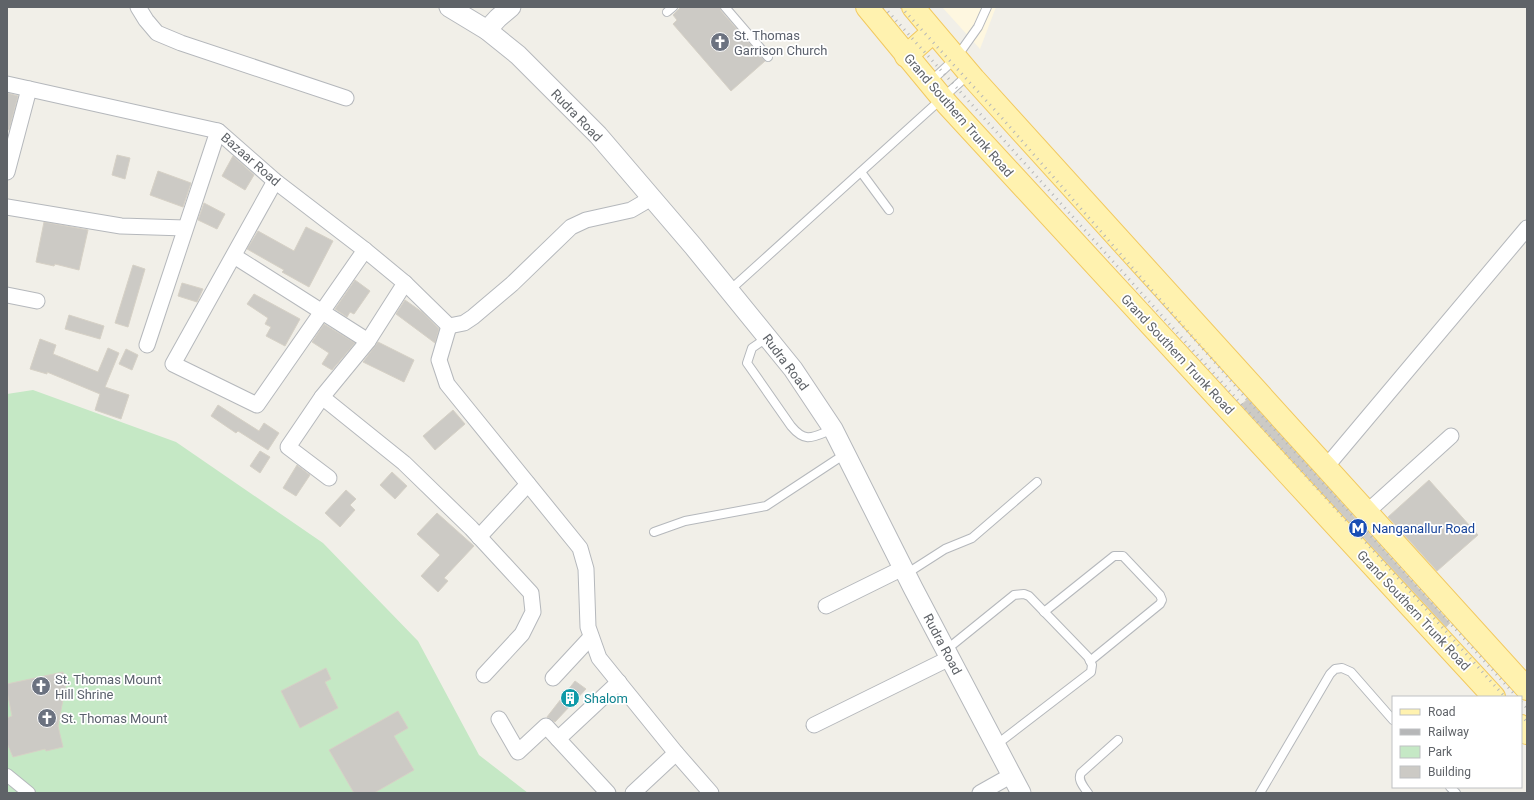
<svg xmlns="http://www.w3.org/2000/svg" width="1534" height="800" viewBox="0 0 1534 800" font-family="Roboto,sans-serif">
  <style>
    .commercial { fill: #fef7e0 }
    .green { fill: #c5e8c5 }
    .building { fill: #cccac5; stroke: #d6d1c6 }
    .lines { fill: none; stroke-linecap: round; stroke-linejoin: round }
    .service-casing { stroke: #b5b8bc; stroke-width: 10 }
    .pedestrian-casing { stroke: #b5b8bc; stroke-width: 14 }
    .minor-casing { stroke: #b5b8bc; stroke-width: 17 }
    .tertiary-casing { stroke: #b5b8bc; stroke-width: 21 }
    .primary-casing { stroke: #f2c960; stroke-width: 24 }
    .service { stroke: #fff; stroke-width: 8 }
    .pedestrian { stroke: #fff; stroke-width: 12 }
    .minor { stroke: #fff; stroke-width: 15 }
    .tertiary { stroke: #fff; stroke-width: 19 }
    .primary { stroke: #fff2af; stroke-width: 22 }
    .rail { stroke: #b6b7b8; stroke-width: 3; stroke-dasharray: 1 5; stroke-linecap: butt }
    .labels { text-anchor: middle; stroke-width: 3.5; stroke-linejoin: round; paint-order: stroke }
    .worship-label { font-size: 13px; fill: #5b616d; stroke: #fff; text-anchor: start }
    .street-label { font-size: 13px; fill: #5f6368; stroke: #fff }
    .transit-label { font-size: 13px; fill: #164399; stroke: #fff; text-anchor: start }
    .culture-label { font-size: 13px; fill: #0d838f; stroke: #fff; text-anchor: start }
  </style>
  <rect width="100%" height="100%" fill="#f1efe8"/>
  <path class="commercial" d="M942,7H996L980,49Z"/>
  <path class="green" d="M33,390L176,442L323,543L418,641L479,755L528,793H7V394Z"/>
  <g class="building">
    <path d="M681,7H720L721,11L765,61L731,91L673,24L677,20L673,15Z"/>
    <path d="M7,93L18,96L9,130L7,129Z"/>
    <path d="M117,155L130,158L125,179L112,175Z"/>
    <path d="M233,156L254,175L245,190L222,176Z"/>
    <path d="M158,171L191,183L183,207L150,195Z"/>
    <path d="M204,203L225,214L217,229L198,220Z"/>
    <path d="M44,222L88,230L79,270L55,264L54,266L36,262Z"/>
    <path d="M306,227L333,241L309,287L282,272L284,270L247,249L258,231L294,251Z"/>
    <path d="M133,265L145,269L128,327L115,323Z"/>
    <path d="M355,280L370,291L354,314L350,312L347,317L335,309Z"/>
    <path d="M182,283L203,289L197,302L178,296Z"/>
    <path d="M254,294L300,319L285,346L266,336L271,327L265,324L268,318L247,304Z"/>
    <path d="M405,300L422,312L439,329L435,343L396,314Z"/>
    <path d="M69,315L104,326L100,339L65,329Z"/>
    <path d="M324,324L355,343L332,370L322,364L329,353L312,342Z"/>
    <path d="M40,339L56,345L53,354L98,372L108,348L119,353L105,387L129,395L121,419L95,410L100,394L47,372V374L30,369Z"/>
    <path d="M378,342L414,360L404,382L363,362Z"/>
    <path d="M126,349L138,355L132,370L119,364Z"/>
    <path d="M1248,399L1450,623L1446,627L1241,405Z"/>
    <path d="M218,405L259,431L264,423L279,433L268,450L238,431L236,433L211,416Z"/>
    <path d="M453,410L465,424L435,450L423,436Z"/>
    <path d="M260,451L270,457L260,473L250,466Z"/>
    <path d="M297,465L310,475L296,496L283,488Z"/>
    <path d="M392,472L407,486L395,499L380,485Z"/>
    <path d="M1429,480L1478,535L1437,571L1388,517Z"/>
    <path d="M346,490L356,499L350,505L355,510L340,527L325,513Z"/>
    <path d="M437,513L474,546L444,578L448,581L438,592L421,576L440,555L417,534Z"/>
    <path d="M326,668L331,679L325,682L338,708L300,728L281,691Z"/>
    <path d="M63,672L66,684L58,726L63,747L46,751L45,749L13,757L7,743V718L12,716L7,691V684Z"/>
    <path d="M575,681L586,689L555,722L547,717Z"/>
    <path d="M398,711L408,728L394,736L414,770L374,793H354L329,750Z"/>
  </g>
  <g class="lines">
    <g class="service-casing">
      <g id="service">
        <path d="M725,7L768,57"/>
        <path d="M667,12L673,7"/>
        <path d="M930,82L956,58L978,27L987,7"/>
        <path d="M861,172L889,210"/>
        <path d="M730,290L969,74"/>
        <path d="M768,337L752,348L747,363L791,426C806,444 813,437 833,429"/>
        <path d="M654,532L685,521L766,506L845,454"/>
        <path d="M906,574L945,549L972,538L1037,482"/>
        <path d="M1044,612L1114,556H1123L1160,595L1162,600L1160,604L1090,661"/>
        <path d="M946,650L1014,595L1024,594L1029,596L1088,657L1092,665L1091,672L996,745"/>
        <path d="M1450,787L1456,793"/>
        <path d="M1088,793C1084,787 1077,780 1081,773L1118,740"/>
        <path d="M1260,793L1330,674L1335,669L1342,668L1351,672L1393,720"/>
      </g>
    </g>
    <g class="pedestrian-casing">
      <path id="pedestrian" d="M7,775L29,793"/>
    </g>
    <g class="minor-casing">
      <g id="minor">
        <path d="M138,7L146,20L157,33L181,43L346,98"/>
        <path d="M7,84L218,131L275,181L365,250L405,283L449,326"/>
        <path d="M7,172L29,89"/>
        <path d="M275,181L173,364L257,405L365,250"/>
        <path d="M7,207L121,226L185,228"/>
        <path d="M234,256L368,341L322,397L404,463L471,528L531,593L533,612L522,634L484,675"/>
        <path d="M7,295L37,301"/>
        <path d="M449,326L439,360L447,384L580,548L586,569L588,627L599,658L676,753L711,793"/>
        <path d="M449,326L464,323L473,317L512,284L571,227L586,220L631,210L643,203L651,197"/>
        <path d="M368,341L405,283"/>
        <path d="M147,345L218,131"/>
        <path d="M322,397L288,447L329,478"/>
        <path d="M1326,467L1527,228"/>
        <path d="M1367,512L1451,436"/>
        <path d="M479,537L528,484"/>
        <path d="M826,606L903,568"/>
        <path d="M553,678L591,637"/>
        <path d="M499,719L518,752L546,726L608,793"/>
        <path d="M814,725L950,658"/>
        <path d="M558,739L619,682"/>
        <path d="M633,793L676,753"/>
        <path d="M980,793L1012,775"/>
      </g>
    </g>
    <g class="tertiary-casing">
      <g id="tertiary">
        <path d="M449,7L487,30L518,55L598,135L693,246L793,369L833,429L913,588L1021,793"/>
        <path d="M487,30L498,18L511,7"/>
      </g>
    </g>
    <g class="primary-casing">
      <g id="primary">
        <path d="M867,7L947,104L1494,697"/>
        <path d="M913,7L974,79L1527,689"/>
        <path d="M906,56L933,32"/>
        <path d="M1521,726L1527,733"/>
      </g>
    </g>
    <use href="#service" class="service"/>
    <use href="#pedestrian" class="pedestrian"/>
    <use href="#minor" class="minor"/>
    <use href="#tertiary" class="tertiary"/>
    <use href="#primary" class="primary"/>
    <g class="rail">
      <path d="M884,7L1505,697"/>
      <path d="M901,7L1002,118L1244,396L1517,697"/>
      <path d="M1521,702L1527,708"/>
      <path d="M1521,715L1527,722"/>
    </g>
  </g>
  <defs>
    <g id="church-disc" transform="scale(1)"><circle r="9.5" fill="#6b7280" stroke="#fff"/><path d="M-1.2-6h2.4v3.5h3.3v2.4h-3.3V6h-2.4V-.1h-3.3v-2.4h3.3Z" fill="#fff"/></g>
    <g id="metro-disc" transform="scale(1)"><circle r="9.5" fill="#1a4fb4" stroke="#fff"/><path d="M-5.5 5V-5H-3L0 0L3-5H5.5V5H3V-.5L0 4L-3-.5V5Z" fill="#fff"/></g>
    <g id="building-disc" transform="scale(1)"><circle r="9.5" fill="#0f9aa8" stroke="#fff"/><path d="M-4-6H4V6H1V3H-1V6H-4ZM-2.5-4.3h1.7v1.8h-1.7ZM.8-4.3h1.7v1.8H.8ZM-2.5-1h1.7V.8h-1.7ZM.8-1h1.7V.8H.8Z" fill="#fff"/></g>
  </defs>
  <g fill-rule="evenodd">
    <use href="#church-disc" x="720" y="42"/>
    <use href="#metro-disc" x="1358" y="528"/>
    <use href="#church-disc" x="41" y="686"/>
    <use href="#building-disc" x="570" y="698"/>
    <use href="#church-disc" x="47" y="718"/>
  </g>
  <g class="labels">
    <g class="worship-label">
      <text x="734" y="40">St. Thomas<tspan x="734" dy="15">Garrison Church</tspan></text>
      <text x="55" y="684">St. Thomas Mount<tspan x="55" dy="15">Hill Shrine</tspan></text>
      <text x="61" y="723">St. Thomas Mount</text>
    </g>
    <g class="street-label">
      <text transform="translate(577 115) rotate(46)" y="5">Rudra Road</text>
      <text transform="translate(959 115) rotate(49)" y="5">Grand Southern Trunk Road</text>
      <text transform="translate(251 159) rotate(41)" y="5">Bazaar Road</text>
      <text transform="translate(1178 354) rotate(47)" y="5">Grand Southern Trunk Road</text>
      <text transform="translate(786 362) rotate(53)" y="5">Rudra Road</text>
      <text transform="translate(1414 610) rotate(47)" y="5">Grand Southern Trunk Road</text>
      <text transform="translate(943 644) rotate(62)" y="5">Rudra Road</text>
    </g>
    <g class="transit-label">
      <text x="1372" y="533">Nanganallur Road</text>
    </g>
    <g class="culture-label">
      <text x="584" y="703">Shalom</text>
    </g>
  </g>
  <rect width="1534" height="800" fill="none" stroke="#5f6368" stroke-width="16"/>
  <rect x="1392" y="696" width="130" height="92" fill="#ffffff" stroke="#bfc1c3"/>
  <rect x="1400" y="709" width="20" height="6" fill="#fff2af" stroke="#bfc1c3"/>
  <text x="1428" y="716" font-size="12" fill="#5f6368">Road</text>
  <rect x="1400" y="729" width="20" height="6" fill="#b6b7b8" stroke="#bfc1c3"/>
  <text x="1428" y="736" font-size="12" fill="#5f6368">Railway</text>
  <rect x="1400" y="746" width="20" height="12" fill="#c5e8c5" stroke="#bfc1c3"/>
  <text x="1428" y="756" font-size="12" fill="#5f6368">Park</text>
  <rect x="1400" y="766" width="20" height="12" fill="#cccac5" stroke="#bfc1c3"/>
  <text x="1428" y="776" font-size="12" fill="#5f6368">Building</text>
</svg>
